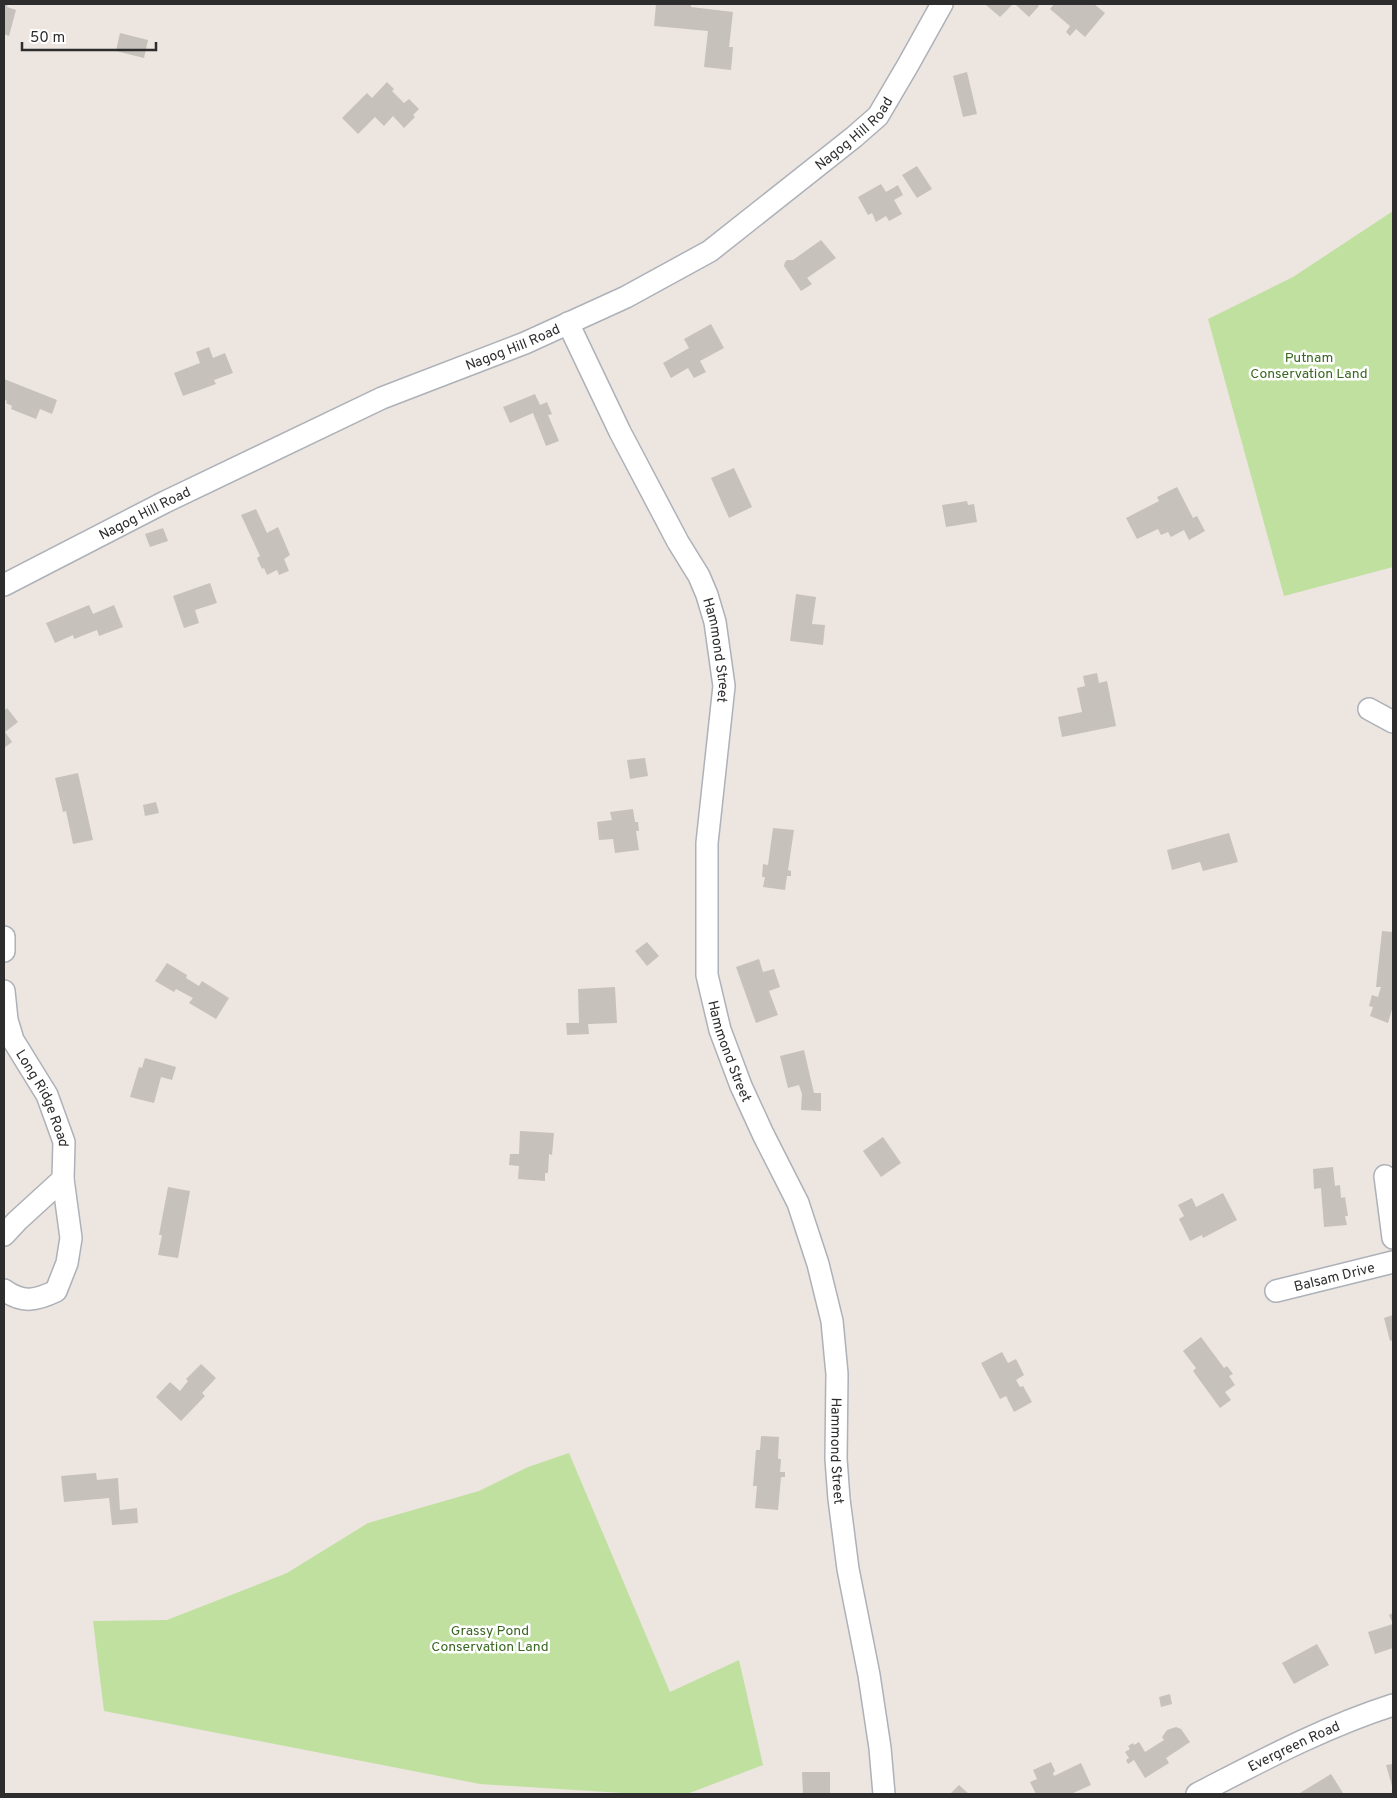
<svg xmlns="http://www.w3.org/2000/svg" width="1397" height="1798" viewBox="0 0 1397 1798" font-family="Overpass,sans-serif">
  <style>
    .green { fill: #c0e0a0 }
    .building { fill: #c6c1bb }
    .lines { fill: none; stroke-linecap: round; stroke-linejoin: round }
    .street-casing { stroke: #adb1b8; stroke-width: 24 }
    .street { stroke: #fff; stroke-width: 21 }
    .labels { text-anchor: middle; stroke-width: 5; stroke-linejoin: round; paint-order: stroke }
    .street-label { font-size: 14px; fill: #2d2d2d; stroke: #fff }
    .park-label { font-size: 14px; fill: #3a6720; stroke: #fff }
  </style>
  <rect width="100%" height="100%" fill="#ede5e0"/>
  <g class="green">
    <path d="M1393,211V567L1284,596L1208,319L1293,277Z"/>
    <path d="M569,1453L670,1692L739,1660L763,1765L687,1794H638L480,1784L104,1711L93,1621L167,1620L287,1573L368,1523L479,1491L528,1467Z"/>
  </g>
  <g class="building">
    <path d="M4,4H8L7,7L16,10L9,36L4,34Z"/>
    <path d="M656,4H691V7L733,12L729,47H733L731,70L704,67L708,31L654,26Z"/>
    <path d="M985,4H1013L1000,17Z"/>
    <path d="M1015,4H1037L1039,6L1029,17Z"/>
    <path d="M1054,4H1094L1105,13L1085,37L1076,29L1070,36L1066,32L1070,26L1050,9Z"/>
    <path d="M120,33L148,40L144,58L116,51Z"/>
    <path d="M967,72L977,114L963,117L953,76Z"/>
    <path d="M387,82L394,89L392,91L404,103L409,99L419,109L413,115L415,117L404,128L393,116L384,126L375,117L358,134L342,118L367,93L372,98Z"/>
    <path d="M917,166L932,189L917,198L902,175Z"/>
    <path d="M881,184L886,192L898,185L903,195L894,200L902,214L889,221L886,216L876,222L872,213L868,215L858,197Z"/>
    <path d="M821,240L836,258L807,278L812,284L801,291L784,266L785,262L787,260H793Z"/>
    <path d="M711,324L724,348L700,361L706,372L694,378L688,368L671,378L663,363L689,348L684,339Z"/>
    <path d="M209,347L213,358L225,353L233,373L214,380L216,384L183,396L174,373L200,363L196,352Z"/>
    <path d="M4,379L57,400L52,414L40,409L36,419L11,409L12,406L6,403L7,401L4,399Z"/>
    <path d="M535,394L540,405L547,402L552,414L548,415L559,441L546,446L533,413L510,423L503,407Z"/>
    <path d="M734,468L752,507L729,518L711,478Z"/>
    <path d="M1177,487L1193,518L1197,516L1205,531L1189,540L1184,530L1171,537L1168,532L1161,535L1158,529L1137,539L1126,518L1159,501L1157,497Z"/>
    <path d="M967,501L968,505L974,504L977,522L946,527L942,505Z"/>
    <path d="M256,509L267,533L278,527L290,555L284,559L289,571L279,575L277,570L267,575L264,568L262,569L257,558L260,556L241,515Z"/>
    <path d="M163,528L168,541L150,547L145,534Z"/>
    <path d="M210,583L217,603L195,610L199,623L184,628L173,596Z"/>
    <path d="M796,594L816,597L812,624L825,625L823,645L790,641Z"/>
    <path d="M89,605L93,614L114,605L123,627L99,636L97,630L74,639L73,635L55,643L46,623Z"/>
    <path d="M1097,673L1099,683L1107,681L1116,726L1062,737L1058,717L1082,712L1077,688L1085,686L1083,676Z"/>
    <path d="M7,708L18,722L5,732L12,742L4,748V711Z"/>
    <path d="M645,758L648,776L630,779L627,760Z"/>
    <path d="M78,773L93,840L73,844L66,811L63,812L55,778Z"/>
    <path d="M156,802L159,813L145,816L143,805Z"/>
    <path d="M633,809L635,822H638L639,831H636L639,850L615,853L613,839L599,840L597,822L612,820L610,812Z"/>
    <path d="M773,828L794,830L788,870L791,871V876H787L785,890L763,887L765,877H762L763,864L768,865Z"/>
    <path d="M1229,833L1238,862L1203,871L1200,862L1172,870L1167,850Z"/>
    <path d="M1382,931L1393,932V1006L1388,1023L1370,1016L1373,1007L1369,1006L1372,995L1378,997L1381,987H1376Z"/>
    <path d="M647,942L659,956L647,966L635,951Z"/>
    <path d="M759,959L763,972L774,969L780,987L769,991L778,1015L756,1023L736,967Z"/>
    <path d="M167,963L187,975L186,978L199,986L202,981L229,998L216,1019L189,1003L193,998L176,989L174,992L155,981Z"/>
    <path d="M615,987L617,1023L588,1024L589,1034L567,1035L566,1023H579L578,989Z"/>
    <path d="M804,1050L814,1093H821V1111L801,1110L802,1094L799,1085L788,1088L780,1056Z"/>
    <path d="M145,1058L176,1067L172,1080L161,1077L154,1103L130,1097L139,1067L142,1068Z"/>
    <path d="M520,1131L554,1133L552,1155L549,1154L548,1173H545V1181L518,1179L519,1166L509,1165L510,1154H519Z"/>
    <path d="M883,1137L901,1163L881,1177L863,1151Z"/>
    <path d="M1333,1167L1335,1186L1340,1185L1341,1198L1345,1197L1348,1216H1345L1347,1225L1324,1227L1321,1188L1314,1189L1313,1169Z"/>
    <path d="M168,1187L190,1191L178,1258L158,1255L162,1235H159Z"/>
    <path d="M1223,1193L1237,1220L1203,1238L1202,1235L1190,1241L1179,1219L1184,1216L1178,1205L1192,1198L1196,1207Z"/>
    <path d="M1393,1315V1340L1390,1341L1384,1318Z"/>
    <path d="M1201,1337L1224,1368L1227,1366L1233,1374L1229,1376L1235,1385L1225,1392L1231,1400L1220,1408L1193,1371L1196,1368L1183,1351Z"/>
    <path d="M1002,1352L1008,1363L1016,1359L1024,1375L1016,1380L1020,1387L1023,1386L1032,1402L1014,1412L1006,1396L1000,1399L981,1363Z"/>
    <path d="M201,1364L216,1378L202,1393L205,1396L181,1421L156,1397L170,1382L180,1391L188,1381L186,1379Z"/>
    <path d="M761,1436L779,1437L778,1459H781L780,1472H785V1477H781L778,1510L755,1508L757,1486H753L756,1450H760Z"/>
    <path d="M96,1473L97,1480L118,1478L120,1510L137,1508L138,1523L112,1525L109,1498L64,1502L61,1476Z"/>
    <path d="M1393,1613V1648L1375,1654L1368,1632L1393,1624L1389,1615Z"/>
    <path d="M1317,1644L1329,1665L1294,1684L1282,1663Z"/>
    <path d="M1170,1694L1172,1704L1161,1707L1159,1697Z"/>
    <path d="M1176,1727L1181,1729L1190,1742L1166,1758L1169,1763L1145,1778L1134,1760L1128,1764L1126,1760L1129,1758L1125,1752L1130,1749L1128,1746L1133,1743L1134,1745L1139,1742L1145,1752L1164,1740L1162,1737L1167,1730Z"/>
    <path d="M1051,1762L1055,1771L1053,1773L1054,1776L1081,1763L1091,1785L1071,1794H1063L1062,1793L1036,1794L1030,1782L1037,1779L1033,1770Z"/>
    <path d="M1393,1764V1786H1392L1386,1765Z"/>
    <path d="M802,1772H830V1794H803Z"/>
    <path d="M1331,1774L1343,1793L1340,1794H1301L1300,1793Z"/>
    <path d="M959,1785L969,1794H950Z"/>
  </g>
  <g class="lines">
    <g class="street-casing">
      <g id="street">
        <path id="s1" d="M568,323L620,432L678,542L699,576L707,595L715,622L724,686L707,843V975L720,1030L741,1086L763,1134L798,1203L818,1264L832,1321L837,1374L836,1459L839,1499L848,1569L869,1675L880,1748L884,1794"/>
        <path id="s2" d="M4,585L165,502L382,398L525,343L626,297L710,251L854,137L878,116L908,65L942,4"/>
        <path d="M1369,709L1393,722"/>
        <path d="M4,937V951"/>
        <path id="s3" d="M4,991L7,1020L13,1040L47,1095L64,1142L63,1179L71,1238L67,1263L56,1291C37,1300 23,1304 4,1290"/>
        <path d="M1385,1176L1393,1238"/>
        <path d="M4,1235L17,1221L63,1179"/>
        <path id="s4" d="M1276,1291L1393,1262"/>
        <path id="s5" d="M1197,1794C1261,1761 1324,1727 1393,1705"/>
      </g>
    </g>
    <use href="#street" class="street"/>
  </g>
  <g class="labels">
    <g class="street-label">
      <text dy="5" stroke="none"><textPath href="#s2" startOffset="968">Nagog Hill Road</textPath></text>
      <text dy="5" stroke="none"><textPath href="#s2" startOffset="562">Nagog Hill Road</textPath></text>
      <text dy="5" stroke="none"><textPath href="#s2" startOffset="158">Nagog Hill Road</textPath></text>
      <text dy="5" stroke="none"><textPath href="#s1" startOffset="362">Hammond Street</textPath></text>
      <text dy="5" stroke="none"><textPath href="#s1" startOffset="768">Hammond Street</textPath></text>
      <text dy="5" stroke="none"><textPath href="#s3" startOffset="116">Long Ridge Road</textPath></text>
      <text dy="5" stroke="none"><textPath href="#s4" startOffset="60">Balsam Drive</textPath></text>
      <text dy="5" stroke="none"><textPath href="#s1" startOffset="1188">Hammond Street</textPath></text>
      <text dy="5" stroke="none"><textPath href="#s5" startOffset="108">Evergreen Road</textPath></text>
    </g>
    <g class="park-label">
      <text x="1309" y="362">Putnam<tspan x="1309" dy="16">Conservation Land</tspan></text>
      <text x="490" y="1635">Grassy Pond<tspan x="490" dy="16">Conservation Land</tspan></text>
    </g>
  </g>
  <rect width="1397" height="1798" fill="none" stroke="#2d2d2d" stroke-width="10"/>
  <path d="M22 42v8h134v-8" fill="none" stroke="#2d2d2d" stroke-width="2.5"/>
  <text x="30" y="42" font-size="15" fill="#2d2d2d" stroke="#ffffff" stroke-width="4" paint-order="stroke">50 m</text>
</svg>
